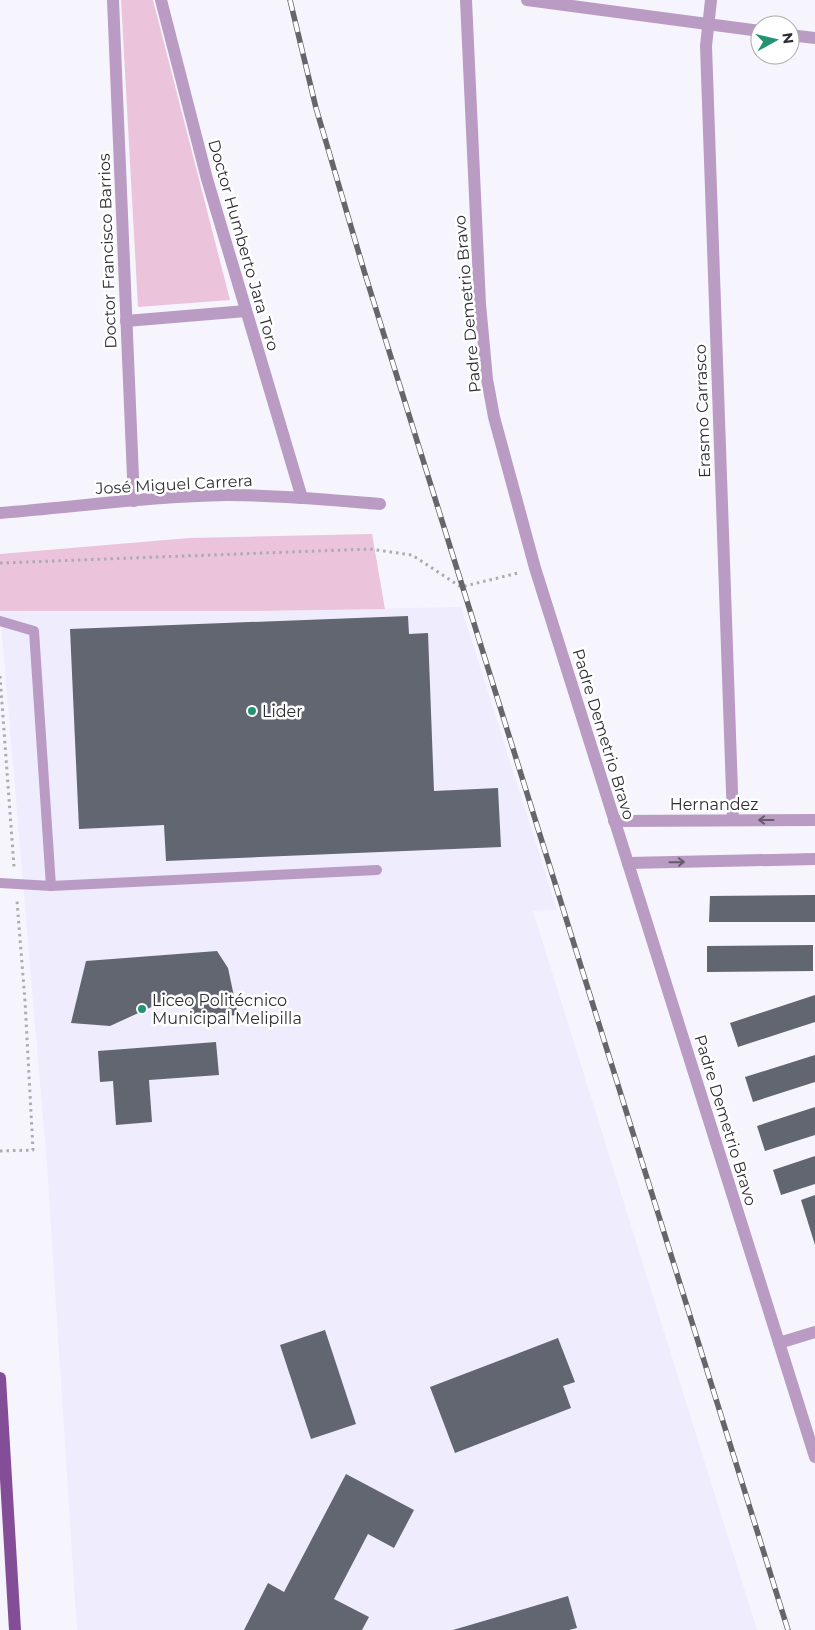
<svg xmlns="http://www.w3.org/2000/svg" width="815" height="1630" viewBox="0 0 815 1630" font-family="Montserrat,sans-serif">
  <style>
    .built { fill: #eeecfd }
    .green { fill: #ebc4dc }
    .building { fill: #626671 }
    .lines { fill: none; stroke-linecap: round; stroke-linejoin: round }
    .path { stroke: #acabb2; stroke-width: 3; stroke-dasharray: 2.5 4; stroke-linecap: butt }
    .service { stroke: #b99bc4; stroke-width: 10 }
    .minor { stroke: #b99bc4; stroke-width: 12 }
    .tertiary { stroke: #b99bc4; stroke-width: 12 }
    .primary { stroke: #834d97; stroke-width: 12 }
    .rail-casing { stroke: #66656b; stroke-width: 5.5 }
    .rail { stroke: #fff; stroke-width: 4; stroke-dasharray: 11; stroke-linecap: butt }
    .oneway { stroke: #665a6d }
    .poi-dot { fill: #239374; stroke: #fff; stroke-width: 2 }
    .labels { text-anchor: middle; stroke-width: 5; stroke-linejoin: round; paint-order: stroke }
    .street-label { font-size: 16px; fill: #2f2e33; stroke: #fff }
    .poi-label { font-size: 16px; fill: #2f2e33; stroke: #fff; text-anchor: start }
  </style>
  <rect width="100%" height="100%" fill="#f6f5fd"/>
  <path class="built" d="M461,607L557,910L533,911L757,1630H77L47,1166L0,611H255Z"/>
  <g class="green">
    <path d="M121,0H153L230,300L138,307Z"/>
    <path d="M372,534L385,609L255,611H0V554L189,538Z"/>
  </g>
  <g class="building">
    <path d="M408,616L409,634L428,633L434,791L498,788L501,847L166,861L164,825L79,829L70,629Z"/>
    <path d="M815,895V922H709L710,896Z"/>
    <path d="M813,945V971L707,972V946Z"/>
    <path d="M217,951L228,968L238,1015L196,1018L182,993L110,1026L71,1023L86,961Z"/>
    <path d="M815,995V1022L738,1047L730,1023Z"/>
    <path d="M216,1042L219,1075L149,1080L152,1122L116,1125L113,1081L100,1082L98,1051Z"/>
    <path d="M815,1055V1082L753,1102L745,1077Z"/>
    <path d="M815,1107V1135L765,1151L757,1126Z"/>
    <path d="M815,1156V1184L781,1195L773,1170Z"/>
    <path d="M815,1195V1245L801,1200Z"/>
    <path d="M325,1330L356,1424L311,1439L280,1345Z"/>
    <path d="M558,1338L575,1382L563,1386L571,1408L455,1453L430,1387Z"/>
    <path d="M346,1474L414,1510L394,1548L368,1534L334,1599L369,1617L362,1630H244L268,1583L284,1592Z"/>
    <path d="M568,1596L577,1628L569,1630H453Z"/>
  </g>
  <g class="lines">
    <g class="path">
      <path d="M0,563L370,549L412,555L461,587L518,573"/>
      <path d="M0,676L14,867"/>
      <path d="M0,1151L33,1150L25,1001L17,901"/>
    </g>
    <g class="service">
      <path d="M0,621L34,631L51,886"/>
      <path d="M0,883L51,886L377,870"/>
    </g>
    <g class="minor">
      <path d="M113,0L134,501"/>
      <path d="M161,0L207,179L302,498"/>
      <path d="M527,0L760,31"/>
      <path d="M711,0L706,46L733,820"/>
      <path d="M790,35L815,38"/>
      <path d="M126,321L246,311"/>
      <path d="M0,513C76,507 152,496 228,495C279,495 329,500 380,504"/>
      <path d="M614,821L815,820"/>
      <path d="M628,863L815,859"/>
      <path d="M779,1343L815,1332"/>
    </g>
    <path class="tertiary" d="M466,0L480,304L487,379L494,417L535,568L815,1457"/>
    <path class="primary" d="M0,1378L15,1630"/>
    <g class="rail-casing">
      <path id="rail" d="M290,0L316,108L365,274L788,1630"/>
    </g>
    <use href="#rail" class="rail"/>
  </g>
  <defs><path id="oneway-shaft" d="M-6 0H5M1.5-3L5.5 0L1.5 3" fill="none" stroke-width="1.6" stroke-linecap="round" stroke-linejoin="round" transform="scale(1.25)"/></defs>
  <g class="oneway">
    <use href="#oneway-shaft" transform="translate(766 820) rotate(180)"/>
    <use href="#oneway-shaft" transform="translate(677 862) rotate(-1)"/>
  </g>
  <g class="poi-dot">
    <circle cx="252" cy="711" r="5"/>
    <circle cx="142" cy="1009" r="5"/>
  </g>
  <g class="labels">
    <g class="street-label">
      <text transform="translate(244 245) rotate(74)" y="6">Doctor Humberto Jara Toro</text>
      <text transform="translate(107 251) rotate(-92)" y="6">Doctor Francisco Barrios</text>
      <text transform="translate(467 304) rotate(-95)" y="6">Padre Demetrio Bravo</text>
      <text transform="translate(702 411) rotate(-92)" y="6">Erasmo Carrasco</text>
      <text transform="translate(174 484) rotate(-3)" y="6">José Miguel Carrera</text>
      <text transform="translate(604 734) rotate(73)" y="6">Padre Demetrio Bravo</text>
      <text x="714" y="810">Hernandez</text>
      <text transform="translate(726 1120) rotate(73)" y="6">Padre Demetrio Bravo</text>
    </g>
    <g class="poi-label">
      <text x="262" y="717">Lider</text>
      <text x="152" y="1006">Liceo Politécnico<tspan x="152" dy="18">Municipal Melipilla</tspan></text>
    </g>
  </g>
  <g transform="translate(775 40) rotate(82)"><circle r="24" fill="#ffffff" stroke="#acabad"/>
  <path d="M0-4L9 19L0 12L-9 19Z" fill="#239374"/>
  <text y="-8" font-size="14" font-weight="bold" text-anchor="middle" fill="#2f2e33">N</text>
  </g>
</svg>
